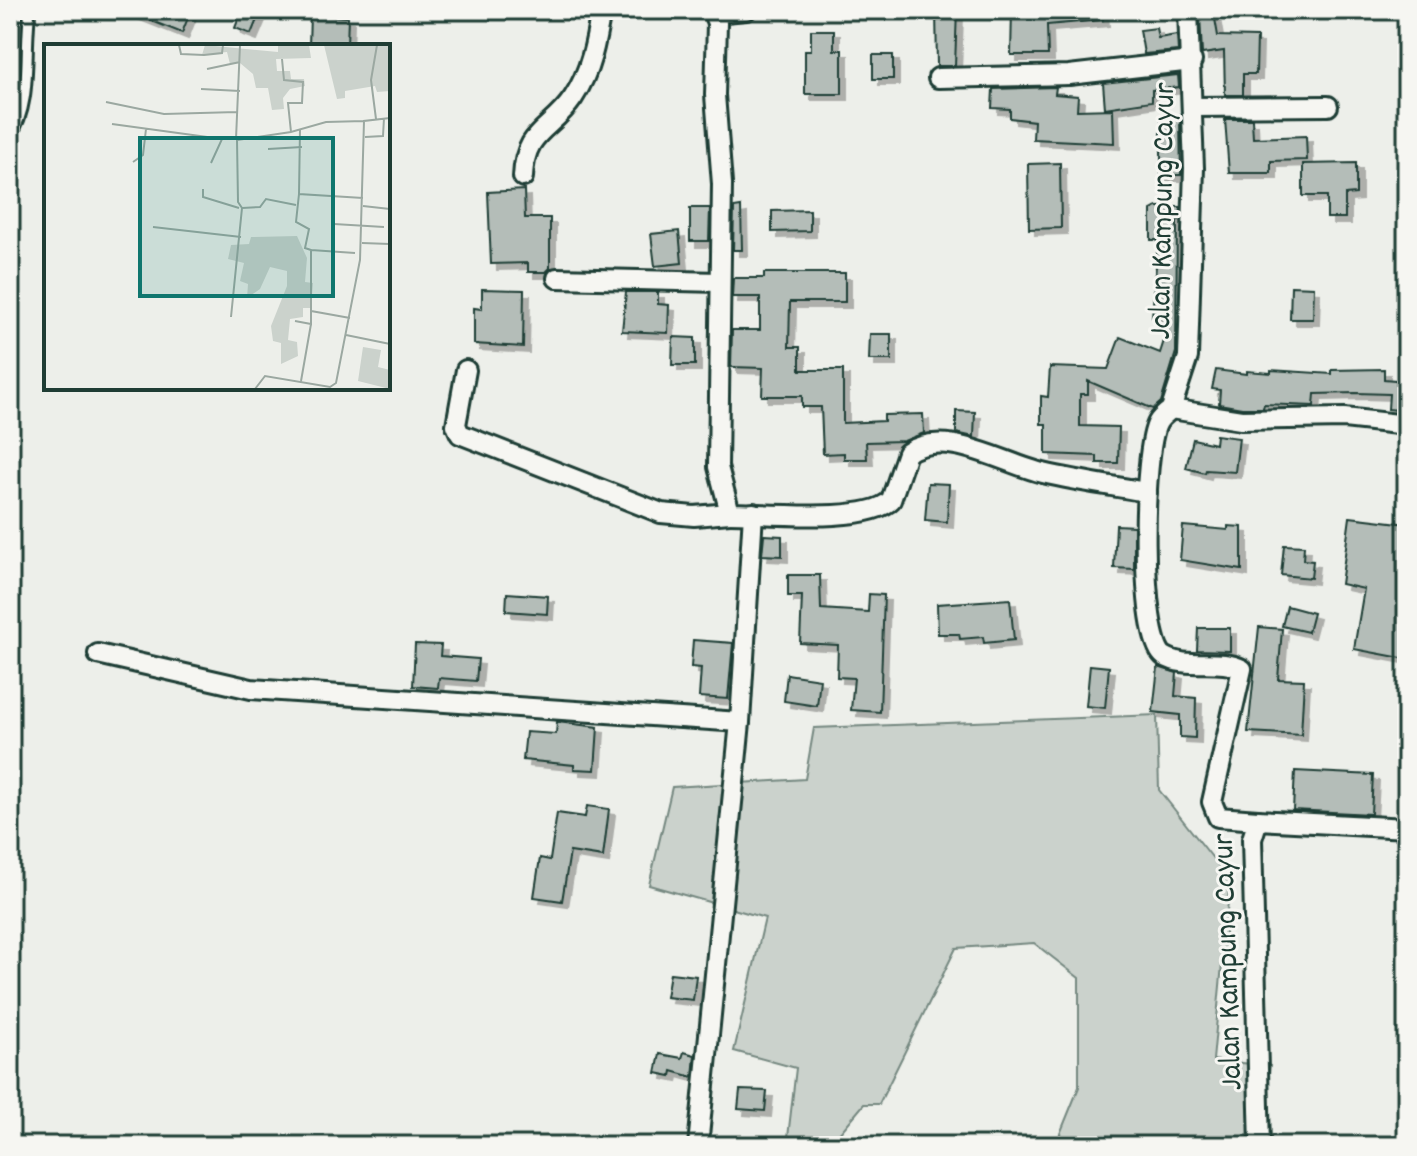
<svg xmlns="http://www.w3.org/2000/svg" width="1417" height="1156" viewBox="0 0 1417 1156" font-family="Dekko,sans-serif">
  <style>
    .green { fill: #cbd2cc; stroke: #758880; stroke-width: 2 }
    .building { fill: #b4bdb8; stroke: #1f3d34; stroke-width: 2; filter: url(#shadow) }
    .lines { fill: none; stroke-linecap: round; stroke-linejoin: round }
    .service-casing { stroke: #1f3d34; stroke-width: 15 }
    .minor-casing { stroke: #1f3d34; stroke-width: 24 }
    .service { stroke: #f6f6f2; stroke-width: 9 }
    .minor { stroke: #f6f6f2; stroke-width: 18 }
    .labels { text-anchor: middle; stroke-width: 6; stroke-linejoin: round; paint-order: stroke }
    .street-label { font-size: 32px; fill: #1f3d34; stroke: #f6f6f2 }
    .inset-road { fill: none; stroke: #9ba8a1; stroke-width: 2 }
    .view { fill: #0f766e; fill-opacity: 0.15; stroke: #0f766e; stroke-width: 4 }
    .inset-edge { fill: none; stroke: #1f3d34; stroke-width: 4 }
  </style>
  <defs>
    <filter id="shadow"><feDropShadow dx="6" dy="6" stdDeviation="0" flood-color="#0004"/></filter>
  </defs>
  <rect width="100%" height="100%" fill="#edefea"/>
  <filter id="ink" filterUnits="userSpaceOnUse"><feTurbulence type="fractalNoise" baseFrequency=".0125" numOctaves="2"/><feDisplacementMap in="SourceGraphic" scale="16" xChannelSelector="R" yChannelSelector="G"/><feConvolveMatrix kernelMatrix="1 2 1 2 8 2 1 2 1" color-interpolation-filters="sRGB"/></filter>
  <g filter="url(#ink)">
    <path class="green" d="M1157,715L1159,790L1230,880L1213,1060L1270,1066L1260,1146H1055L1079,1087V978L1034,943L956,948L879,1104H864L829,1146H787L796,1068L734,1051L765,918L649,885L672,787L805,779L814,728Z"/>
    <g class="building">
      <path d="M124,10H191L182,33Z"/>
      <path d="M242,10H261L251,34L235,28Z"/>
      <path d="M936,10H957L955,66H937Z"/>
      <path d="M1012,10H1102L1103,20L1047,25L1048,55H1011Z"/>
      <path d="M1214,13L1218,36L1257,37L1256,74H1243V95H1225L1224,51L1202,54L1200,15Z"/>
      <path d="M310,15L348,17L347,46H309Z"/>
      <path d="M1156,28L1158,38L1177,35L1178,51L1144,54L1140,30Z"/>
      <path d="M811,30H834V50H842V94H805V50H811Z"/>
      <rect x="873" y="55" width="20" height="24"/>
      <path d="M1178,75L1179,87L1152,90V101L1105,108L1103,83Z"/>
      <path d="M1056,87L1055,94L1078,96L1077,110L1113,109L1114,143L1033,139L1034,121L1010,118V109L992,108L993,89Z"/>
      <path d="M1225,119H1252L1253,138L1306,136L1307,160L1271,161V173H1229Z"/>
      <path d="M1161,120H1180L1181,175H1161Z"/>
      <path d="M1060,163L1061,228L1029,229L1028,164Z"/>
      <path d="M1356,163V194L1345,195V218H1327V196H1303V164Z"/>
      <path d="M524,190L525,218H550V268L546,272H528V263L491,264L488,192Z"/>
      <path d="M741,207L742,250H733L734,208Z"/>
      <path d="M1157,207H1181L1180,220H1177L1176,352L1161,402L1153,409L1088,381V394H1080V426L1119,427L1118,463H1097V456L1046,454V424H1041V396L1048,397L1050,367L1108,369L1120,337L1160,353L1171,319L1152,317L1158,240H1151V210Z"/>
      <path d="M690,208H710L709,241H690Z"/>
      <path d="M810,210V231L772,232V211Z"/>
      <path d="M679,231L682,263L655,266L651,234Z"/>
      <path d="M764,273H845V302H790L789,347H800V370H843V423L884,421V415L923,414L924,433L904,441L866,442L867,459H844V453L823,454L821,407H802V396H762L763,368L731,367L732,330H760V297H732L733,278H764Z"/>
      <path d="M1291,286L1314,287L1313,319H1290Z"/>
      <path d="M482,289L524,290L523,347L474,344V308L482,309Z"/>
      <path d="M626,292H658V304L669,305L668,333L622,331Z"/>
      <path d="M870,334H891V360H869Z"/>
      <path d="M673,337L695,338V365H672Z"/>
      <path d="M1384,369V379L1407,381V411L1388,409L1389,394L1356,393L1315,394L1314,406L1264,404L1263,408H1242L1219,404L1220,390L1212,389L1216,370L1247,374V371L1271,373V370L1332,374V370Z"/>
      <path d="M956,411L975,412L974,437L956,433Z"/>
      <path d="M1216,435L1239,438L1235,472L1206,470L1205,473L1186,468L1193,439L1215,444Z"/>
      <path d="M928,483L949,484L947,522L925,520Z"/>
      <path d="M1350,517L1407,524V659L1354,649L1364,589L1341,584Z"/>
      <path d="M1116,525L1134,526V569L1114,568Z"/>
      <path d="M1183,526L1228,530V526L1242,527V570L1180,560Z"/>
      <path d="M764,535L782,536V556L762,555Z"/>
      <path d="M1284,545L1304,546L1303,560L1313,561L1311,578L1281,575Z"/>
      <path d="M788,575H820L821,609L868,612L869,594L884,595L880,712L851,710L854,678L837,677L838,645L800,643L802,596H788Z"/>
      <path d="M507,593L548,596L547,614L506,611Z"/>
      <path d="M1010,599L1014,640L984,643L983,637L960,639L959,634H938L937,604Z"/>
      <path d="M1287,606L1313,613L1308,632L1282,626Z"/>
      <path d="M1259,627L1282,629L1278,679L1304,680L1301,735L1248,732Z"/>
      <path d="M1198,628H1230V651L1197,650Z"/>
      <path d="M693,640L733,643L728,699L699,697L701,668L691,667Z"/>
      <path d="M415,644L441,645L440,656L478,659L476,681L439,678L438,688L413,686Z"/>
      <path d="M1090,665L1109,667L1105,708L1086,706Z"/>
      <path d="M1158,667L1177,673L1175,696L1196,698L1195,738L1180,737V715L1153,712Z"/>
      <path d="M787,674L820,679L817,706L784,701Z"/>
      <path d="M557,722L598,727L595,770L574,769V765L523,760L526,732L556,734Z"/>
      <path d="M1295,771L1373,775L1371,814L1293,810Z"/>
      <path d="M587,806L609,809L603,857L570,852L562,901L534,897L540,858L550,860L557,813L585,817Z"/>
      <path d="M670,973L696,976L693,1000L666,997Z"/>
      <path d="M684,1052L695,1055L693,1077L672,1071L671,1076L656,1073L660,1054L682,1058Z"/>
      <path d="M740,1090L767,1091L765,1111L738,1109Z"/>
    </g>
    <g class="lines">
      <g class="service-casing">
        <path id="service" d="M10,136C33,105 24,50 30,10"/>
      </g>
      <g class="minor-casing">
        <g id="minor">
          <path d="M712,10L717,23L715,95L722,184L718,467L730,513C764,513 868,524 891,500L907,453C945,426 1004,464 1043,473C1077,481 1113,486 1147,492"/>
          <path d="M1188,10L1194,168L1188,357L1171,409L1241,420L1344,418L1407,425"/>
          <path d="M715,13L746,10"/>
          <path d="M938,78L1069,75L1192,61"/>
          <path d="M1193,107L1328,106"/>
          <path d="M523,177C525,129 550,132 573,98C591,71 596,41 601,10"/>
          <path d="M557,278L719,282"/>
          <path d="M466,370L456,425L460,434L661,513L694,516L730,513"/>
          <path d="M1171,409C1167,413 1161,417 1158,422C1142,449 1139,639 1164,656C1187,670 1219,657 1242,669L1212,802L1218,817L1258,820L1252,839L1260,1146"/>
          <path d="M98,654L251,689L740,722"/>
          <path d="M1258,820L1407,828"/>
          <path d="M698,1146L740,722L753,513"/>
        </g>
      </g>
      <use href="#service" class="service"/>
      <use href="#minor" class="minor"/>
    </g>
  </g>
  <g class="labels">
    <g class="street-label">
      <text transform="translate(1160 211) rotate(-89)" y="11">Jalan Kampung Cayur</text>
      <text transform="translate(1225 962) rotate(-92)" y="11">Jalan Kampung Cayur</text>
    </g>
  </g>
  <g transform="translate(44 44)">
    <rect width="346" height="346" fill="#edefea"/>
    <path d="M161,1L234,8V1H265L267,14L232,15L233,27H246L247,35H260L261,42L246,45L239,54L240,65L228,66L224,44H212L209,30L196,19L186,20L183,8L158,11ZM280,1H346V47L333,48L331,42L301,47V54L293,55ZM253,192L263,214L261,238L269,239L267,264H259V273L246,275L244,296L253,298L254,312L237,320V299L229,297L227,282L243,242V227L226,223L216,245L203,254L204,240L196,237L200,219L184,215L187,201L205,200L207,193ZM319,303L337,306L334,323L346,326V345L314,337Z" fill="#cbd2cc"/>
    <path class="inset-road" d="M135,1L137,10L160,11L178,9L179,1M238,15L240,36L259,38L258,59H244L247,88L282,78L320,77M163,25L196,18M157,45L196,47M62,58L120,70L193,68M332,75L327,36L333,1M68,80L178,95M256,85L255,150L319,154M321,93L339,92L340,74M193,96L247,88M224,105L258,103M89,118L99,111L102,85M167,119L178,95H192L196,1M159,145V153L195,164M255,150L252,178L265,185L261,204L267,206V267M319,162L346,165M198,164L216,163L222,155L252,161M290,180L340,183M109,183L197,193M318,199L346,200M267,206L311,209M187,273L198,164L194,158L193,96M251,277L267,280V267L306,274M302,291L346,300M257,337L267,280M211,345L221,332L286,343L292,339L316,216L320,77L346,74"/>
    <path class="view" d="M96,94H289V252H96Z"/>
    <rect width="346" height="346" class="inset-edge"/>
  </g>
  <rect width="1417" height="1156" fill="none" stroke="#f6f6f2" stroke-width="40"/>
  <rect x="20" y="20" width="1377" height="1116" fill="none" stroke="#1f3d34" stroke-width="3" filter="url(#ink)"/>
</svg>
